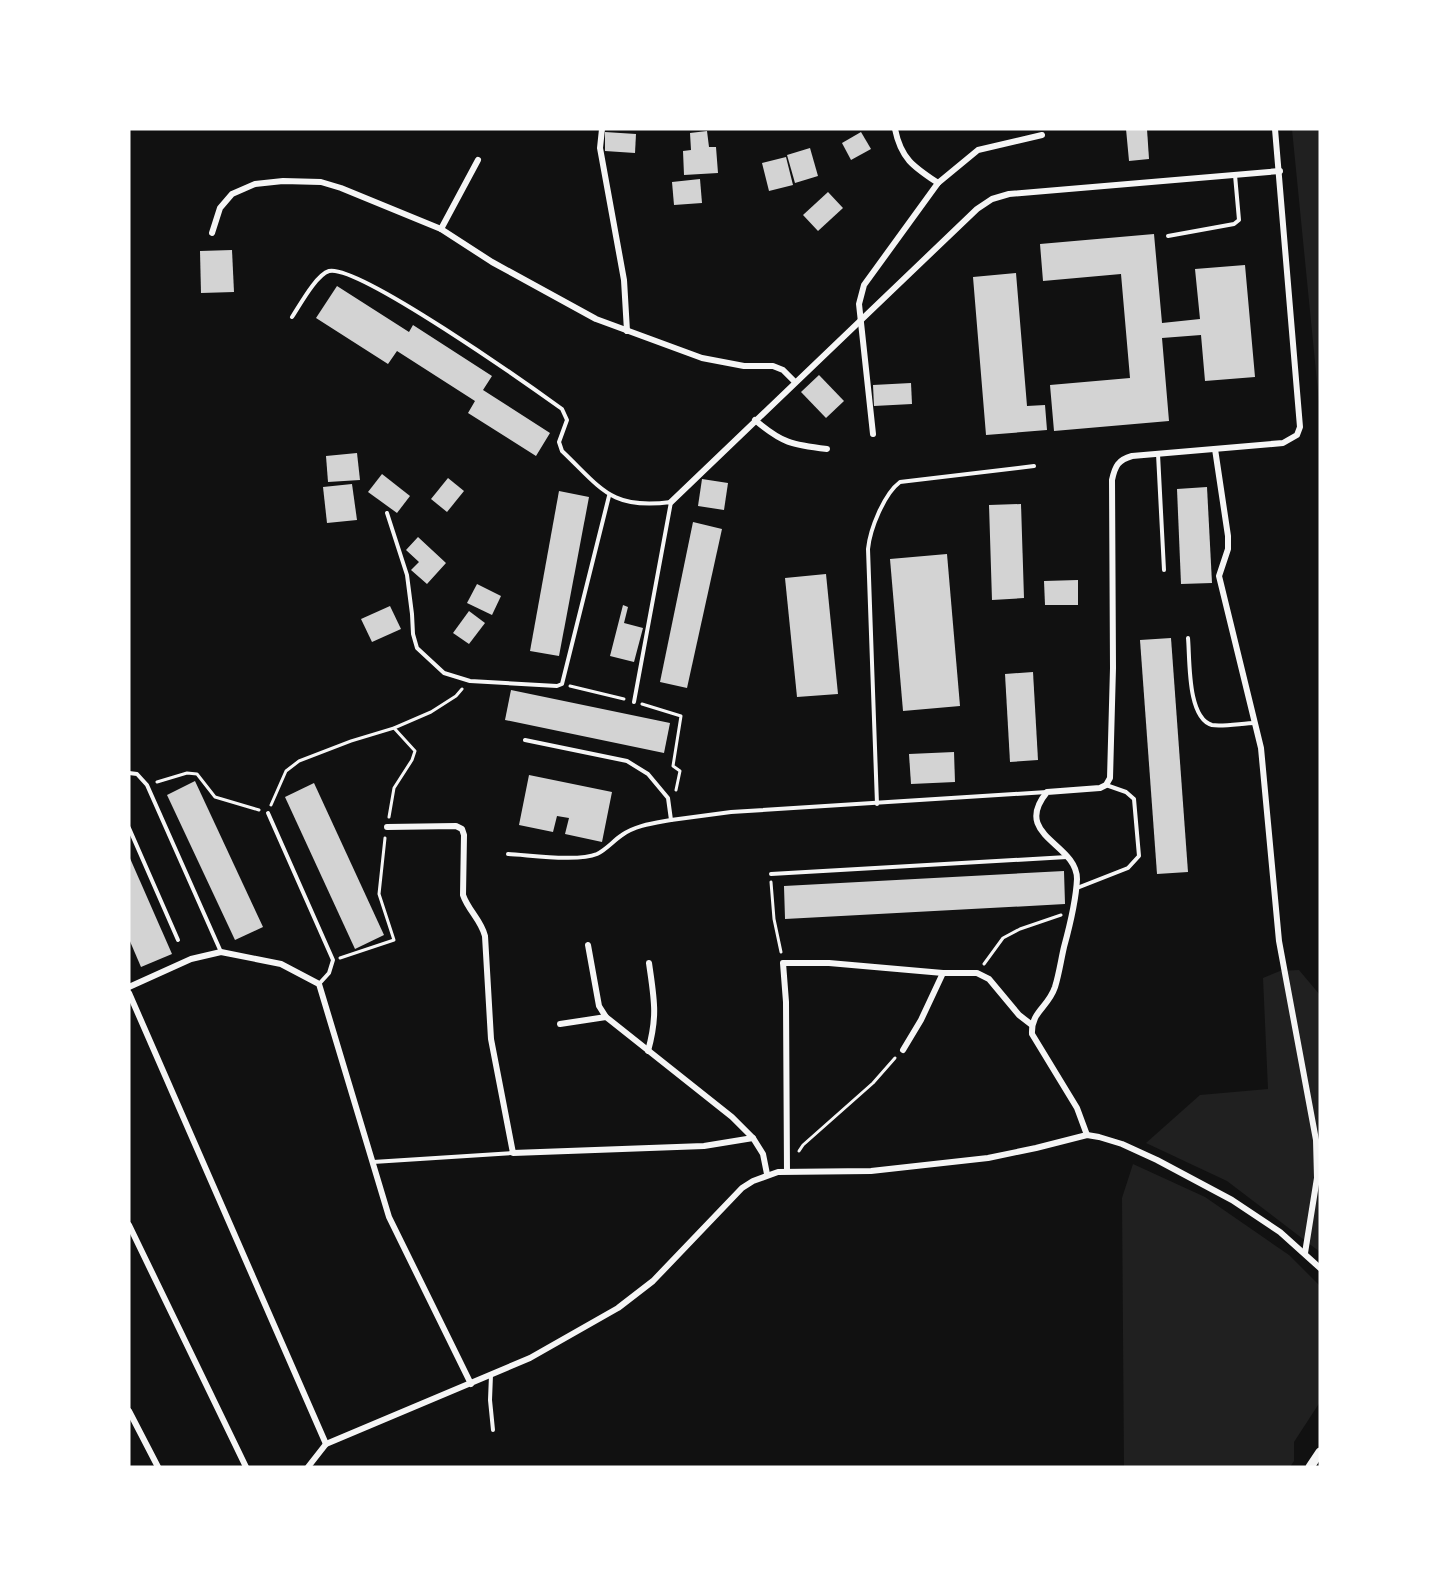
<svg xmlns="http://www.w3.org/2000/svg" width="1449" height="1596" viewBox="0 0 1449 1596" font-family="'Noto Sans',sans-serif">
  <style>
    .green { fill: #202020 }
    .building { fill: #d3d3d3 }
    .lines { fill: none; stroke-linecap: round; stroke-linejoin: round }
    .path { stroke: #f5f5f5; stroke-width: 3 }
    .service { stroke: #f5f5f5; stroke-width: 4 }
    .minor { stroke: #f5f5f5; stroke-width: 6 }
    .secondary { stroke: #f5f5f5; stroke-width: 9 }
  </style>
  <rect width="100%" height="100%" fill="#111"/>
  <g class="green">
    <path d="M1292,129H1320V412Z"/>
    <path d="M1299,970L1320,995V1252L1227,1181L1146,1143L1200,1095L1268,1089L1263,978L1280,971Z"/>
    <path d="M1133,1164L1205,1197L1289,1255L1320,1286V1402L1294,1442V1461L1290,1467H1124L1122,1198Z"/>
  </g>
  <g class="building">
    <path d="M1126,129H1147L1149,159L1129,161Z"/>
    <path d="M707,131L709,147H716L718,173L684,175L683,151L691,150L690,133Z"/>
    <path d="M605,132L636,134L635,153L605,151Z"/>
    <path d="M861,132L871,149L851,160L842,143Z"/>
    <path d="M810,148L818,176L795,183L787,155Z"/>
    <path d="M786,157L793,185L769,191L762,163Z"/>
    <path d="M700,179L702,203L674,205L672,182Z"/>
    <path d="M828,192L843,208L818,231L803,215Z"/>
    <path d="M1154,234L1162,323L1200,319L1195,269L1245,265L1255,377L1205,381L1201,335L1162,338L1169,421L1054,431L1050,385L1130,378L1121,274L1043,281L1040,244Z"/>
    <path d="M232,250L234,292L201,293L200,251Z"/>
    <path d="M1016,273L1027,406L1045,405L1047,430L986,435L973,277Z"/>
    <path d="M337,286L409,332L413,325L492,376L483,390L550,433L536,456L468,413L475,401L397,351L388,364L316,318Z"/>
    <path d="M819,375L844,401L826,418L801,392Z"/>
    <path d="M911,383L912,404L874,406L873,385Z"/>
    <path d="M357,453L360,480L328,482L326,456Z"/>
    <path d="M382,474L410,496L397,513L368,492Z"/>
    <path d="M448,478L464,491L447,512L431,499Z"/>
    <path d="M702,479L728,483L724,510L698,506Z"/>
    <path d="M352,484L357,520L327,523L323,487Z"/>
    <path d="M1207,487L1212,583L1181,584L1177,489Z"/>
    <path d="M559,491L589,497L559,656L530,651Z"/>
    <path d="M1021,504L1024,598L992,600L989,505Z"/>
    <path d="M693,522L722,529L687,688L660,682Z"/>
    <path d="M418,537L446,563L427,584L411,570L419,562L406,550Z"/>
    <path d="M947,554L960,706L903,711L890,559Z"/>
    <path d="M826,574L838,694L797,697L785,578Z"/>
    <path d="M1078,580V605H1045L1044,581Z"/>
    <path d="M477,584L501,596L492,615L467,603Z"/>
    <path d="M623,605L628,607L624,623L643,628L634,662L610,656Z"/>
    <path d="M390,606L401,629L372,642L361,619Z"/>
    <path d="M469,611L485,623L469,644L453,633Z"/>
    <path d="M1171,638L1188,872L1157,874L1140,640Z"/>
    <path d="M1033,672L1038,760L1010,762L1005,674Z"/>
    <path d="M511,690L670,723L664,753L505,720Z"/>
    <path d="M954,752L955,782L911,784L909,754Z"/>
    <path d="M529,775L612,792L602,842L565,834L569,818L557,816L553,832L519,825Z"/>
    <path d="M195,781L263,927L235,940L167,795Z"/>
    <path d="M314,783L384,935L355,949L285,797Z"/>
    <path d="M129,856L172,954L141,967L129,939Z"/>
    <path d="M1064,871L1065,904L785,919L784,886Z"/>
  </g>
  <g class="lines">
    <g class="path">
      <path d="M570,686L624,699"/>
      <path d="M642,704L681,716L673,766L680,771L676,790"/>
      <path d="M157,782L187,773L197,774L215,797L259,810"/>
      <path d="M271,805L286,771L299,761L351,741L394,728L431,712L456,696L462,689"/>
      <path d="M389,817L394,788L412,760L415,751L394,728"/>
      <path d="M771,882L774,919L781,952"/>
      <path d="M340,958L394,940L379,894L385,838"/>
      <path d="M984,964L1003,938L1020,929L1061,915"/>
      <path d="M799,1151L803,1145L873,1083L895,1058"/>
    </g>
    <g class="service">
      <path d="M1168,236L1234,224L1239,220L1235,175"/>
      <path d="M292,317C300,305 316,275 329,271C358,264 530,386 562,409L567,420L559,442L562,451C602,489 611,510 671,502L634,702"/>
      <path d="M1158,454L1164,570"/>
      <path d="M387,513L407,575L412,614L413,634L417,648L444,673L470,681L557,686L562,684L609,496"/>
      <path d="M1188,638C1190,659 1187,718 1212,725C1222,727 1244,723 1255,723"/>
      <path d="M525,740L627,761L648,774L668,798L671,820L731,812L1047,792"/>
      <path d="M129,773L137,774L147,785L221,952"/>
      <path d="M877,804L868,549C870,529 884,494 900,482L1034,466"/>
      <path d="M268,813L333,960L329,973L319,984"/>
      <path d="M129,828L178,940"/>
      <path d="M508,854C530,855 578,862 597,854C607,849 613,841 622,835C636,825 655,823 671,820"/>
      <path d="M771,874L1067,857"/>
      <path d="M1077,888L1128,868L1139,856L1134,799L1126,792L1106,785"/>
      <path d="M373,1162L512,1153"/>
      <path d="M491,1375L490,1400L493,1430"/>
    </g>
    <g class="minor">
      <path d="M602,129L600,148L624,280L627,331"/>
      <path d="M895,129C901,159 914,167 938,183"/>
      <path d="M441,229L478,160"/>
      <path d="M212,233L220,208L232,194L255,184L283,181L321,182L341,188L441,229L492,262L596,319L702,358L744,366H773L783,370L795,382"/>
      <path d="M755,420C782,443 792,445 827,449"/>
      <path d="M873,434L859,304L864,285L938,183L978,150L1042,135"/>
      <path d="M1215,449L1228,536V549L1219,576L1261,748L1279,941L1316,1140L1317,1178L1305,1253"/>
      <path d="M671,502L977,209L992,199L1009,194L1280,171"/>
      <path d="M387,827L456,826L462,829L464,835L463,895C468,910 481,920 485,936L491,1039L513,1153L704,1146L753,1138"/>
      <path d="M588,945L599,1006L606,1017L732,1117L753,1138L763,1154L767,1174"/>
      <path d="M129,987L191,959L221,952L281,964L319,984L389,1217L471,1384"/>
      <path d="M129,993L326,1444"/>
      <path d="M560,1024L606,1017"/>
      <path d="M903,1050L921,1020L943,973"/>
      <path d="M648,1051C658,1015 654,999 649,963"/>
      <path d="M1087,1135L1077,1108L1032,1034C1031,1011 1048,1008 1055,987C1059,974 1061,960 1064,947C1070,925 1076,902 1077,879C1077,843 1011,836 1047,792L1100,788L1106,785L1110,778L1113,668L1112,480C1115,466 1118,460 1132,456L1283,443L1297,435L1300,427L1275,129"/>
      <path d="M787,1171L786,1002L783,963H829L943,973H977L989,979L1019,1015L1032,1025"/>
      <path d="M129,1225L246,1467"/>
      <path d="M129,1411L158,1467"/>
      <path d="M308,1467L326,1444L530,1358L618,1308L653,1281L742,1188L753,1181L778,1172L871,1171L988,1158L1036,1148L1087,1135L1099,1137L1122,1144L1157,1160L1232,1200L1280,1232L1320,1268"/>
    </g>
    <path class="secondary" d="M1310,1467L1320,1452"/>
  </g>
  <rect width="1449" height="1596" fill="none" stroke="#ffffff" stroke-width="261"/>
</svg>
